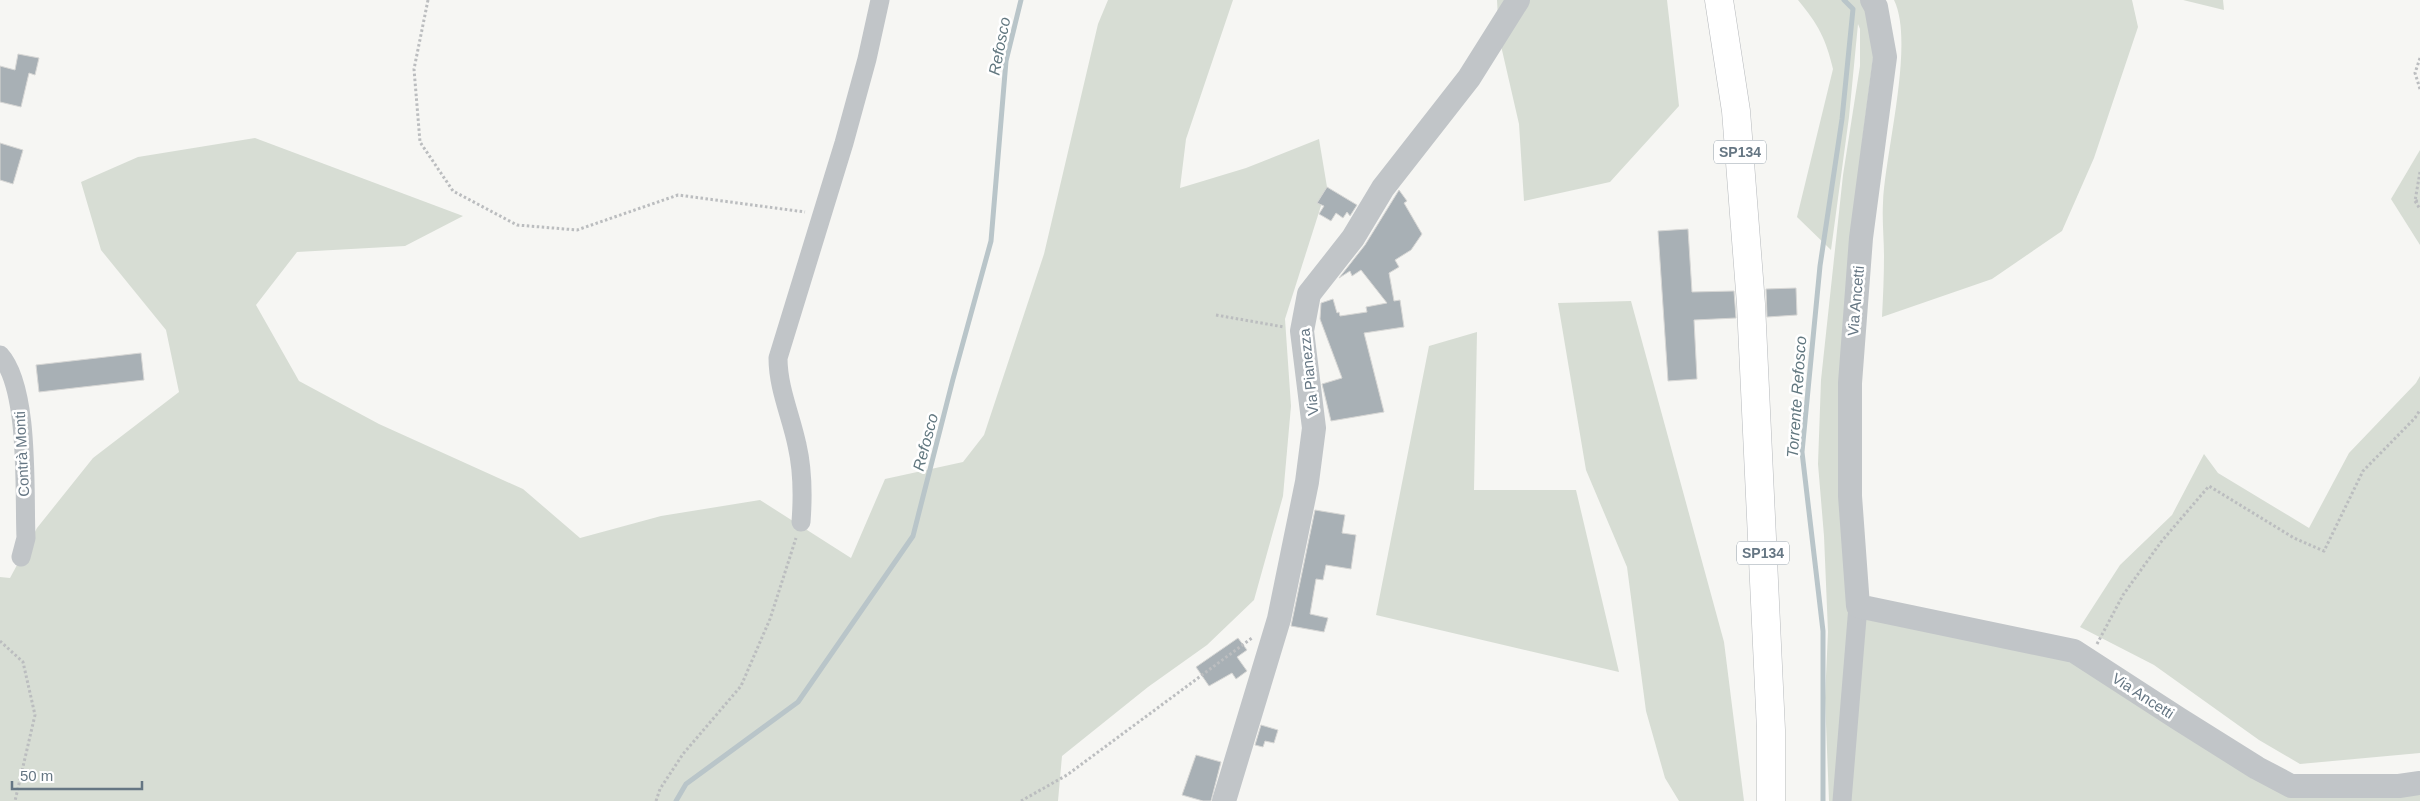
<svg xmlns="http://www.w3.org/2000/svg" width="2420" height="801" viewBox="0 0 2420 801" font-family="Helvetica,sans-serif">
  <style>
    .green { fill: #d7ddd4 }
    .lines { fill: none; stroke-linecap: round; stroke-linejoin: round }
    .stream { stroke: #b9c5c9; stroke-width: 5 }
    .building { fill: #a8b0b5; stroke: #d7d7d5 }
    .trunk-casing { stroke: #b6b9bc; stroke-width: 29 }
    .path { stroke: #bbbdbf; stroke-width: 3; stroke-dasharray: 2.5 2.5; stroke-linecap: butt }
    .minor { stroke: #c1c5c8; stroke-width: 19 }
    .tertiary { stroke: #c1c5c8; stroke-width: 24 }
    .trunk { stroke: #fff; stroke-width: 28 }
    .labels { text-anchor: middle; stroke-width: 5; stroke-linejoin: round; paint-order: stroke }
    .shield { fill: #fff; stroke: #939fa8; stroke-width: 1 }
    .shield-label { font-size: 14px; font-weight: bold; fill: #657683 }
    .street-label { font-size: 15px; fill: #657683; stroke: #fff }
    .water-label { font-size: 16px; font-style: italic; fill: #61777f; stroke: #fff }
  </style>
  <rect width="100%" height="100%" fill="#f6f6f3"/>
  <g class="green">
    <path d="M1108,0H1233L1186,139L1180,188L1246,168L1319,139L1327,187L1285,319L1291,406L1283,496L1254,600L1207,645L1148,687L1062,756L1058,801H0V577L10,578L37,528L93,458L179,392L166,330L101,250L81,182L138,157L255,138L463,216L405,246L297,252L256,305L299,381L379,424L523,489L580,538L661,516L760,500L851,558L885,479L963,462L984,435L1044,254L1098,24Z"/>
    <path d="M1497,0H1667L1679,106L1610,182L1524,201L1519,124L1499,37Z"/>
    <path d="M1798,0H1866L1875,43L1862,143L1855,600L2043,644L2277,782L2420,779V801H1829L1825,698L1828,632L1824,536L1818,464L1821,380L1843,175L1860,66V29L1858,24L1849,117L1831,250L1797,217L1833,69C1826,39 1818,24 1798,0Z"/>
    <path d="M1894,0H2132L2138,27L2094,158L2062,231L1992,279L1882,317C1883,297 1884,277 1884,256C1884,239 1882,221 1883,203C1885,152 1915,43 1894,0Z"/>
    <path d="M2183,0H2223L2224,10Z"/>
    <path d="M2420,150V245L2391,199Z"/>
    <path d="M1631,301L1724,642L1744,801H1679L1665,778L1646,711L1627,567L1586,470L1558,303Z"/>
    <path d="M1477,332L1474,490H1576L1619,672L1376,615L1429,346Z"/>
    <path d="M2420,376V753L2300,764L2259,740L2154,665L2080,627L2120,565L2172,515L2204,454L2218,473L2309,528L2349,453L2416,383Z"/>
  </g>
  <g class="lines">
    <g class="stream">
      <path d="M676,801L686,784L798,702L913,536L953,379L991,241L1006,61L1021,0"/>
      <path d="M1823,801V631L1802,452L1820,266L1842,119L1853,9L1844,0"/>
    </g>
  </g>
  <g class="building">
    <path d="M18,54L39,58L35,75L29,73L21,107L0,102V66L15,70Z"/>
    <path d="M0,143L23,150L13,184L0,180Z"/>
    <path d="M1327,187L1357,205L1350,216L1347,212L1343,218L1336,213L1331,221L1319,214L1324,206L1317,203Z"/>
    <path d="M1399,190L1407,201L1404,203L1422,234L1411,250L1395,260L1399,267L1389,273L1394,301L1400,300L1404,327L1364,333L1384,412L1331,421L1322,384L1342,378L1320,319L1321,303L1333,299L1337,313L1339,312L1340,316L1367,312L1366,307L1387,303L1361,270L1352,276L1350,271L1339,278L1365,245Z"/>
    <path d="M1688,229L1692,292L1734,291L1736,318L1694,320L1697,379L1668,381L1658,231Z"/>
    <path d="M1796,288L1797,315L1767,317L1766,289Z"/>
    <path d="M141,353L144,380L39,392L36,365Z"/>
    <path d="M1315,510L1345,515L1342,533L1356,535L1351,569L1326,565L1323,580L1316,579L1310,614L1328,618L1324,632L1291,626Z"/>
    <path d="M1238,638L1247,650L1237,657L1247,671L1236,679L1232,673L1209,686L1196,667Z"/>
    <path d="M1261,725L1278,730L1274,743L1265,741L1263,747L1255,745Z"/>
    <path d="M1196,755L1221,762L1211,801H1203L1182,795Z"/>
  </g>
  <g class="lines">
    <g class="trunk-casing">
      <path id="trunk" d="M1719,0L1736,111L1751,304L1771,730V801"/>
    </g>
    <g class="path">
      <path d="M428,0L414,69L420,142L453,191L517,225L577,230L678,195L805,212"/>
      <path d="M2420,58L2415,73L2420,89"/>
      <path d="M2420,172L2415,201H2420"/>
      <path d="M2415,201L2420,209"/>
      <path d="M1216,315L1284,327"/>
      <path d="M0,641L23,662L35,715L15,801"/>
      <path d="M2097,644L2123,595L2161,542L2209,486L2294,538L2324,551L2363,471L2415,418L2420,410"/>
      <path d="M656,801L660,789L683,754L741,686L770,619L796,538"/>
      <path d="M1021,801L1067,775L1252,638"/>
    </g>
    <g class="minor">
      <path d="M0,355C30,388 24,493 26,538L21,557"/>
      <path d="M801,522C803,496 803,471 797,445C791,416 778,388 778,358L844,143L867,59L880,0"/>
      <path d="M1842,801L1858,606"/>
    </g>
    <g class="tertiary">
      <path d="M1872,0L1876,7L1885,57L1861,238L1850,383V496L1858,606L2074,651L2179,719L2257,768L2291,786H2399L2420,783"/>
      <path d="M1224,801L1279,619L1307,482L1314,428L1302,331L1309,294L1353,238L1383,188L1469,78L1518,0"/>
    </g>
    <use href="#trunk" class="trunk"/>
  </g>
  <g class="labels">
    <g class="shield">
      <rect x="1714" y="140.5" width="52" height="23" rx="4"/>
      <rect x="1737" y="541.5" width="52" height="23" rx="4"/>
    </g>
    <g class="shield-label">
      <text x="1740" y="157">SP134</text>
      <text x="1763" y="558">SP134</text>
    </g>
    <g class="street-label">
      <text transform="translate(1856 301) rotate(-85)" y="5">Via Ancetti</text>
      <text transform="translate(1309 372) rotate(-96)" y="5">Via Pianezza</text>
      <text transform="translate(22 454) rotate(-93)" y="5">Contrà Monti</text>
      <text transform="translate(2143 696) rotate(33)" y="5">Via Ancetti</text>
    </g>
    <g class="water-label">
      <text transform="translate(999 46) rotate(-79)" y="6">Refosco</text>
      <text transform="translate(1796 397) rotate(-86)" y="6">Torrente Refosco</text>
      <text transform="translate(925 442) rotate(-75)" y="6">Refosco</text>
    </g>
  </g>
  <path d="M12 781v8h130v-8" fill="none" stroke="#657683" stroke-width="2.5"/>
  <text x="20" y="781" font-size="15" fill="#657683" stroke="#ffffff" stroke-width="4" paint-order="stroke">50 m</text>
</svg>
